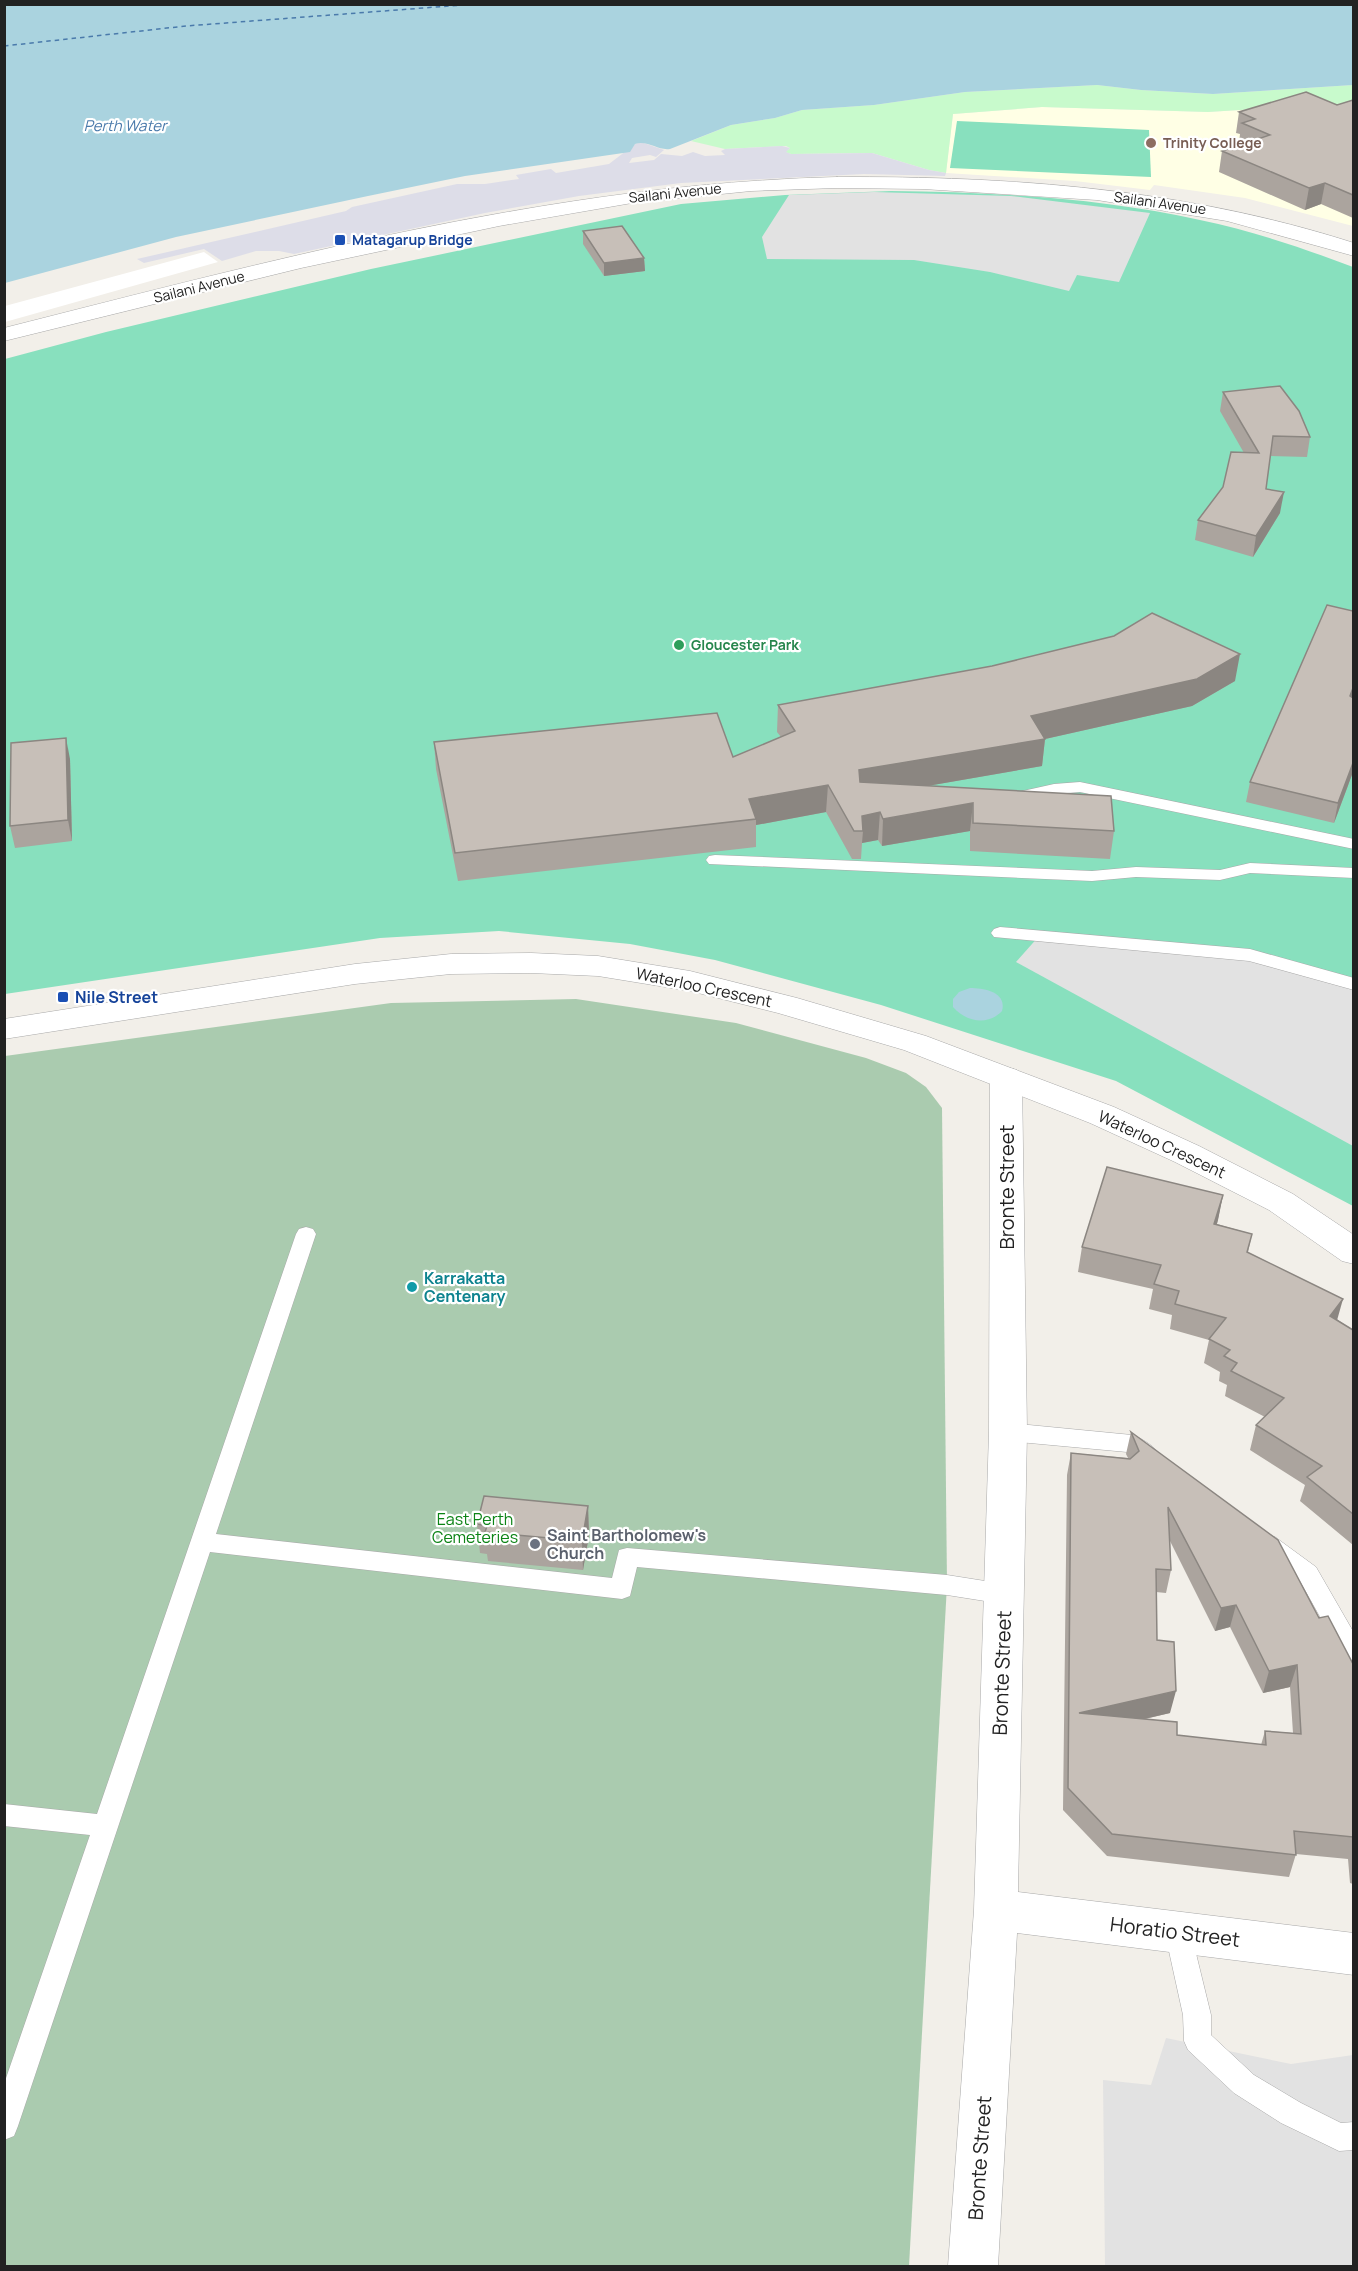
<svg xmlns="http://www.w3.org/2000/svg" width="1358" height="2271" viewBox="0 0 1358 2271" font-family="Manrope,sans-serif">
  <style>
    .education { fill: #ffffe5 }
    .cemetery { fill: #aacbaf }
    .park { fill: #c8facc }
    .pitch { fill: #88e0be }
    .parking { fill: #e2e2e2 }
    .plaza { fill: #dddde8 }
    .water { fill: #aad3df }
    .pier { fill: #fff }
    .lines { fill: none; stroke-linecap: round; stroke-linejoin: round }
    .ferry { stroke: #4a7aab; stroke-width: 1.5; stroke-dasharray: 4.5 4; stroke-linecap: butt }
    .service-casing { stroke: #a9a9a9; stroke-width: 1 }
    .minor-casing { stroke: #a9a9a9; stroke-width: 1 }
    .tertiary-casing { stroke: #a9a9a9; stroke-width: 1 }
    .service { fill: #fff; fill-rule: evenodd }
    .minor { fill: #fff; fill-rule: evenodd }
    .tertiary { fill: #fff; fill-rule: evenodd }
    .wall { fill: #aba49e; fill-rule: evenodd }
    .shaded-wall { fill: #8b8681 }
    .building { fill: #c7bfb8; stroke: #8b8681; stroke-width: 1.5; fill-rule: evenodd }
    .education-dot { fill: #8d6e63; stroke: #fff; stroke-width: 2 }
    .transit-dot { fill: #1a4fb4; stroke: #fff; stroke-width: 2 }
    .leisure-dot { fill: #2e9e5b; stroke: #fff; stroke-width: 2 }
    .culture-dot { fill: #0f9aa8; stroke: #fff; stroke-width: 2 }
    .worship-dot { fill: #6b7280; stroke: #fff; stroke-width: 2 }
    .labels { text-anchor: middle; stroke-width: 4.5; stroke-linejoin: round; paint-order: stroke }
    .far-education-label { font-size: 14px; font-weight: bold; fill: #785e54; stroke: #fff; text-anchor: start }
    .far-street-label { font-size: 14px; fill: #222; stroke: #fff }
    .far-transit-label { font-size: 14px; font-weight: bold; fill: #164399; stroke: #fff; text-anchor: start }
    .far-leisure-label { font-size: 14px; font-weight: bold; fill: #27864d; stroke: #fff; text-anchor: start }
    .far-water-label { font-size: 15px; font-style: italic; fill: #4a7aab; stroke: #fff }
    .street-label { font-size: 16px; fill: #222; stroke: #fff }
    .transit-label { font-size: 16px; font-weight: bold; fill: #164399; stroke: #fff; text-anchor: start }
    .culture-label { font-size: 16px; font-weight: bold; fill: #0d838f; stroke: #fff; text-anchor: start }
    .park-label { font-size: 16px; fill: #0c8416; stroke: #fff }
    .worship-label { font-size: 16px; font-weight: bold; fill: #5b616d; stroke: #fff; text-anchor: start }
    .near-street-label { font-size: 20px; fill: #222; stroke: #fff }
  </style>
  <rect width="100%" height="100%" fill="#f2efe9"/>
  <path class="education" d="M1353,103V226L1245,198L1154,185L1150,190L1075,181L946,173L953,114L1042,107L1208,112Z"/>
  <path class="cemetery" d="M576,999L736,1023L866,1058L906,1073L926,1087L942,1108L947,1585L909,2266H5V1056L391,1003Z"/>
  <path class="park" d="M1097,85L1141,90L1213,94L1353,85V103L1208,112L1042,107L953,114L946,173L929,170L872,153L791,154L785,152L790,148L786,146L725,149L691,141L731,125L775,118L802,110L874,105L965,92Z"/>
  <g class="pitch">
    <path d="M957,121L1149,130L1151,177L950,168Z"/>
    <path d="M891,191C993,192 1100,198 1200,220C1253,231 1303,248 1353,267V1206L1116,1081L881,1005L715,960L630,944L499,931L380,938L5,994V359L106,332L371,269L681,204L785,195Z"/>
  </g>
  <g class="parking">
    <path d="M874,192L1011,196L1150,213L1119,282L1077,275L1069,291L990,272L914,260L767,259L762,237L789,195Z"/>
    <path d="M1040,935L1250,955L1353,984V1146L1016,962Z"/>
    <path d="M1166,2038L1291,2064L1353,2055V2266H1105L1103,2080L1151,2085Z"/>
  </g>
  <path class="plaza" d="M641,142L664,150L656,157L650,155L632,158L629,163L654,160L661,154L682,156L693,152L705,156L725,155L721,151L725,149L782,146L790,148L786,152L791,154L872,153L929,170L946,173L945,176L864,174L681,183L579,196L485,213L294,254L279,251H256L222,261L204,249L144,263L137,259L346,211L352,207L457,184H485L519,179L516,175L551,169L556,173L609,164L635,144Z"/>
  <g class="water">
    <path d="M5,4L1353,5V85L1213,94L1141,90L1097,85L965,92L874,105L802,110L775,118L731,125L670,149C658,151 648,140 635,144L630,152L465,176L368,196L176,237L5,283Z"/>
    <path d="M970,988C984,988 1007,992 1002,1011C988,1026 966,1022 953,1007V999L959,992Z"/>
  </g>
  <path class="pier" d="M204,252L218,262L5,322V306Z"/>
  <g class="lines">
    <path class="ferry" d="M4,46L186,26L476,4"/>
    <g class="service-casing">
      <g id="service">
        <path d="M1080,782L1354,839V849L1080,792L1054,794L1015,803L1007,798L1009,794L1054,784Z"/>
        <path d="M715,855L1092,871L1136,867L1220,870L1250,863L1354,868V878L1250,873L1220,880L1136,877L1092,881L709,864L706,860L709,856Z"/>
        <path d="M1000,927L1250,949L1354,978V990L1249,961L994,937L991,933L994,929Z"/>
        <path d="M306,1227L313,1229L316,1234L216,1534L612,1578L619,1550L627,1548L947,1575L1004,1584L1012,1587L1016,1594L1012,1601L1004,1604L947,1595L637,1567L630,1596L622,1599L210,1552L18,2126L14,2136L4,2140V2084L90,1835L4,1826V1804L97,1814L296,1234L299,1229Z"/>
        <path d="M1008,1423L1132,1435C1143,1439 1156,1447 1161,1457L1158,1463C1145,1467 1137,1460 1127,1452L1008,1441L1000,1438L997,1432L1000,1426Z"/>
        <path d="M1267,1535L1275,1537L1316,1567L1354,1633V1666L1346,1663L1300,1581L1259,1551L1255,1544L1259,1537Z"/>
        <path d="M1178,1921L1187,1924L1191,1933L1211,2015V2035L1254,2075L1301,2103L1341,2123L1354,2122V2150L1339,2151L1281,2123L1234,2093L1188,2050L1184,2041L1183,2015L1165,1933L1169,1924Z"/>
      </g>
    </g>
    <g class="minor-casing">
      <path id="minor" d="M1006,1067L1017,1070L1022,1078L1027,1432L1018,1892L1354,1933V1975L1017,1933L998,2266H948L974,1910L989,1432L990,1078L995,1070Z"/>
    </g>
    <g class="tertiary-casing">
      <g id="tertiary">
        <path d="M837,177C1012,176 1186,189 1354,243V256L1227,221L1097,200L923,189L837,188L751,191L632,203L499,226L301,268L4,341V328C277,259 554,184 837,177Z"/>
        <path d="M531,953L598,956L690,971L797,998L926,1036L1114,1107L1199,1146L1293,1194L1354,1235V1264L1342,1261L1269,1210L1175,1162L1090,1123L904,1050L778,1013L690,991L598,976L531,973L451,974L355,984L4,1039V1019L355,964L451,954Z"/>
      </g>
    </g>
    <use href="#service" class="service"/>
    <use href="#minor" class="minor"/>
    <use href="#tertiary" class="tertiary"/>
  </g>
  <g class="wall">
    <path d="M1353,100V218L1321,204L1305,210L1219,172L1222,151L1242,145L1239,143L1240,134L1236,133L1239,112L1337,105Z"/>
    <path d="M583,231L644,258L645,271L604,276L583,244Z"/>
    <path d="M1223,392L1310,437L1307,457L1270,456L1266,489L1280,513L1253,557L1195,540L1198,520L1223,487L1244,453L1220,411Z"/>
    <path d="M1235,681L1192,706L1045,739L1042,766L927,786L1114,831L1110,859L970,851V831L882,846L878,840L862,843L861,859H852L826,812L756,825V847L458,881L436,769L434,742L733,757L781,737L777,732L778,705Z"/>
    <path d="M1353,697V772L1334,823L1246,802L1250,782Z"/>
    <path d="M70,759L72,841L15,848L10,826Z"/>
    <path d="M1223,1195L1217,1224L1252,1234L1248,1252L1338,1320L1353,1330V1545L1300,1501L1305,1485L1250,1450L1256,1425L1265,1417L1225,1396L1227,1385L1219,1381L1220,1372L1204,1363L1209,1340L1170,1329L1172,1315L1149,1309L1153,1289L1078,1272L1082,1247Z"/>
    <path d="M1131,1432L1319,1618L1353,1664V1884L1350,1883L1348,1859L1296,1854L1289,1877L1107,1856L1063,1810L1067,1475L1071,1453L1128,1458L1126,1454ZM1170,1541L1215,1631L1230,1627L1263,1693L1290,1687L1293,1733L1265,1731L1261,1745L1177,1735L1145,1719L1170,1713L1157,1640L1156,1592L1166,1593L1171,1570Z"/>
    <path d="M588,1506L589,1535L583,1570L488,1561L487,1554L480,1553L477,1524Z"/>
  </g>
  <g class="shaded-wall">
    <path d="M1325,183L1321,204L1305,210L1309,188Z"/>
    <path d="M644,258L645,271L604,276V263Z"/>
    <path d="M1284,492L1280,513L1253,557L1256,536Z"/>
    <path d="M1240,654L1235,681L1192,706L1045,739L1042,766L858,798L859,770L1031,716Z"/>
    <path d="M1353,688V696L1346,715L1350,696Z"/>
    <path d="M66,738L70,759L72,841L68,820Z"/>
    <path d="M1353,763V772L1334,823L1338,803Z"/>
    <path d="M828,785L826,812L756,825V819L749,799Z"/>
    <path d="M973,803L970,831L882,846L883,819Z"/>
    <path d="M880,812L878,840L862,843L863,831L862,816Z"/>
    <path d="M1223,1195L1218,1220L1209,1248L1214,1224Z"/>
    <path d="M1343,1299L1336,1324L1330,1316Z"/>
    <path d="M588,1506L589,1535L583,1570L582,1541Z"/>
    <path d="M1236,1605L1230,1627L1215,1631L1221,1608Z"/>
    <path d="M1297,1665L1290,1687L1263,1693L1269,1671Z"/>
    <path d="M1176,1691L1170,1713L1074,1735L1079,1713Z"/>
  </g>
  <g class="building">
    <path d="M1306,92L1337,105L1353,100V195L1325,183L1309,188L1222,151L1270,135L1242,123L1255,119L1239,112Z"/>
    <path d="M622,226L644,258L604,263L583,231Z"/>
    <path d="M1280,386L1299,411L1310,437L1273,436L1266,489L1284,492L1256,536L1198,520L1223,487L1231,452L1259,453L1223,392Z"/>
    <path d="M1327,605L1353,611V688L1350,696L1353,698V763L1338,803L1250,782Z"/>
    <path d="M1152,613L1240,654L1197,679L1031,716L1045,739L859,770L860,782L1111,796L1114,831L973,823V803L883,819L880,812L862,816L863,831H854L828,785L749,799L756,819L455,853L434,742L717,713L733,757L795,731L778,705L992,666L1114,636Z"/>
    <path d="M66,738L68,820L10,826L11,743Z"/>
    <path d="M1107,1167L1223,1195L1214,1224L1252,1234L1247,1252L1343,1299L1330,1316L1353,1330V1514L1307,1477L1322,1466L1256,1425L1284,1398L1231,1371L1237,1363L1224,1356L1230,1350L1209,1339L1226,1318L1175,1304L1179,1291L1154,1284L1161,1265L1082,1247Z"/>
    <path d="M1131,1432L1278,1540L1319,1618L1328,1616L1353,1664V1837L1294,1831L1296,1855L1112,1834L1068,1788L1071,1453L1130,1459L1139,1451ZM1168,1507L1221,1608L1236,1605L1269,1671L1297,1665L1301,1734L1265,1731L1266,1745L1177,1735V1722L1079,1713L1176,1691L1174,1642L1157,1640L1156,1569L1171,1570Z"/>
    <path d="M484,1496L588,1506L582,1541L485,1532L487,1526L477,1524Z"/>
  </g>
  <circle class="education-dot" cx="1151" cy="143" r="6"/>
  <g class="transit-dot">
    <rect x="334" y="234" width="12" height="12" rx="3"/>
    <rect x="57" y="991" width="12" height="12" rx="3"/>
  </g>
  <circle class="leisure-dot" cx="679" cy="645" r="6"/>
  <circle class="culture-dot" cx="412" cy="1287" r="6"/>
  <circle class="worship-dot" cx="535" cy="1544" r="6"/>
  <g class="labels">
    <g class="far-education-label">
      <text x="1163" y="148">Trinity College</text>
    </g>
    <g class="far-street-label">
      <text transform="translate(675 193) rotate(-6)" y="5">Sailani Avenue</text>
      <text transform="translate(1160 203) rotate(8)" y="5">Sailani Avenue</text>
      <text transform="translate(199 287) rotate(-14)" y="5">Sailani Avenue</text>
    </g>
    <g class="far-transit-label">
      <text x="352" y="245">Matagarup Bridge</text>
    </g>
    <g class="far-leisure-label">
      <text x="691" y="650">Gloucester Park</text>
    </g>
    <g class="far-water-label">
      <text x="125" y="131">Perth Water</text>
    </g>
    <g class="street-label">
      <text transform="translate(704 987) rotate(12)" y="6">Waterloo Crescent</text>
      <text transform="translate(1162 1144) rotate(25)" y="6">Waterloo Crescent</text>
    </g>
    <g class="transit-label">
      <text x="75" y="1003">Nile Street</text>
    </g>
    <g class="culture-label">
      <text x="424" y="1284">Karrakatta<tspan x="424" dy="18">Centenary</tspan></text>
    </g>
    <g class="park-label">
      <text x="475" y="1525">East Perth<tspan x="475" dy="18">Cemeteries</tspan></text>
    </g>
    <g class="worship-label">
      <text x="547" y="1541">Saint Bartholomew's<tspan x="547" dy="18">Church</tspan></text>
    </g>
    <g class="near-street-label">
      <text transform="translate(1007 1187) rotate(-90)" y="7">Bronte Street</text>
      <text transform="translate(1002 1673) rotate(-88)" y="7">Bronte Street</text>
      <text transform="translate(1175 1932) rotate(7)" y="7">Horatio Street</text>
      <text transform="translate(980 2158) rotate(-86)" y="7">Bronte Street</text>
    </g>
  </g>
  <rect width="1358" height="2271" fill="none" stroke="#222222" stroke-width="12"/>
</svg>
